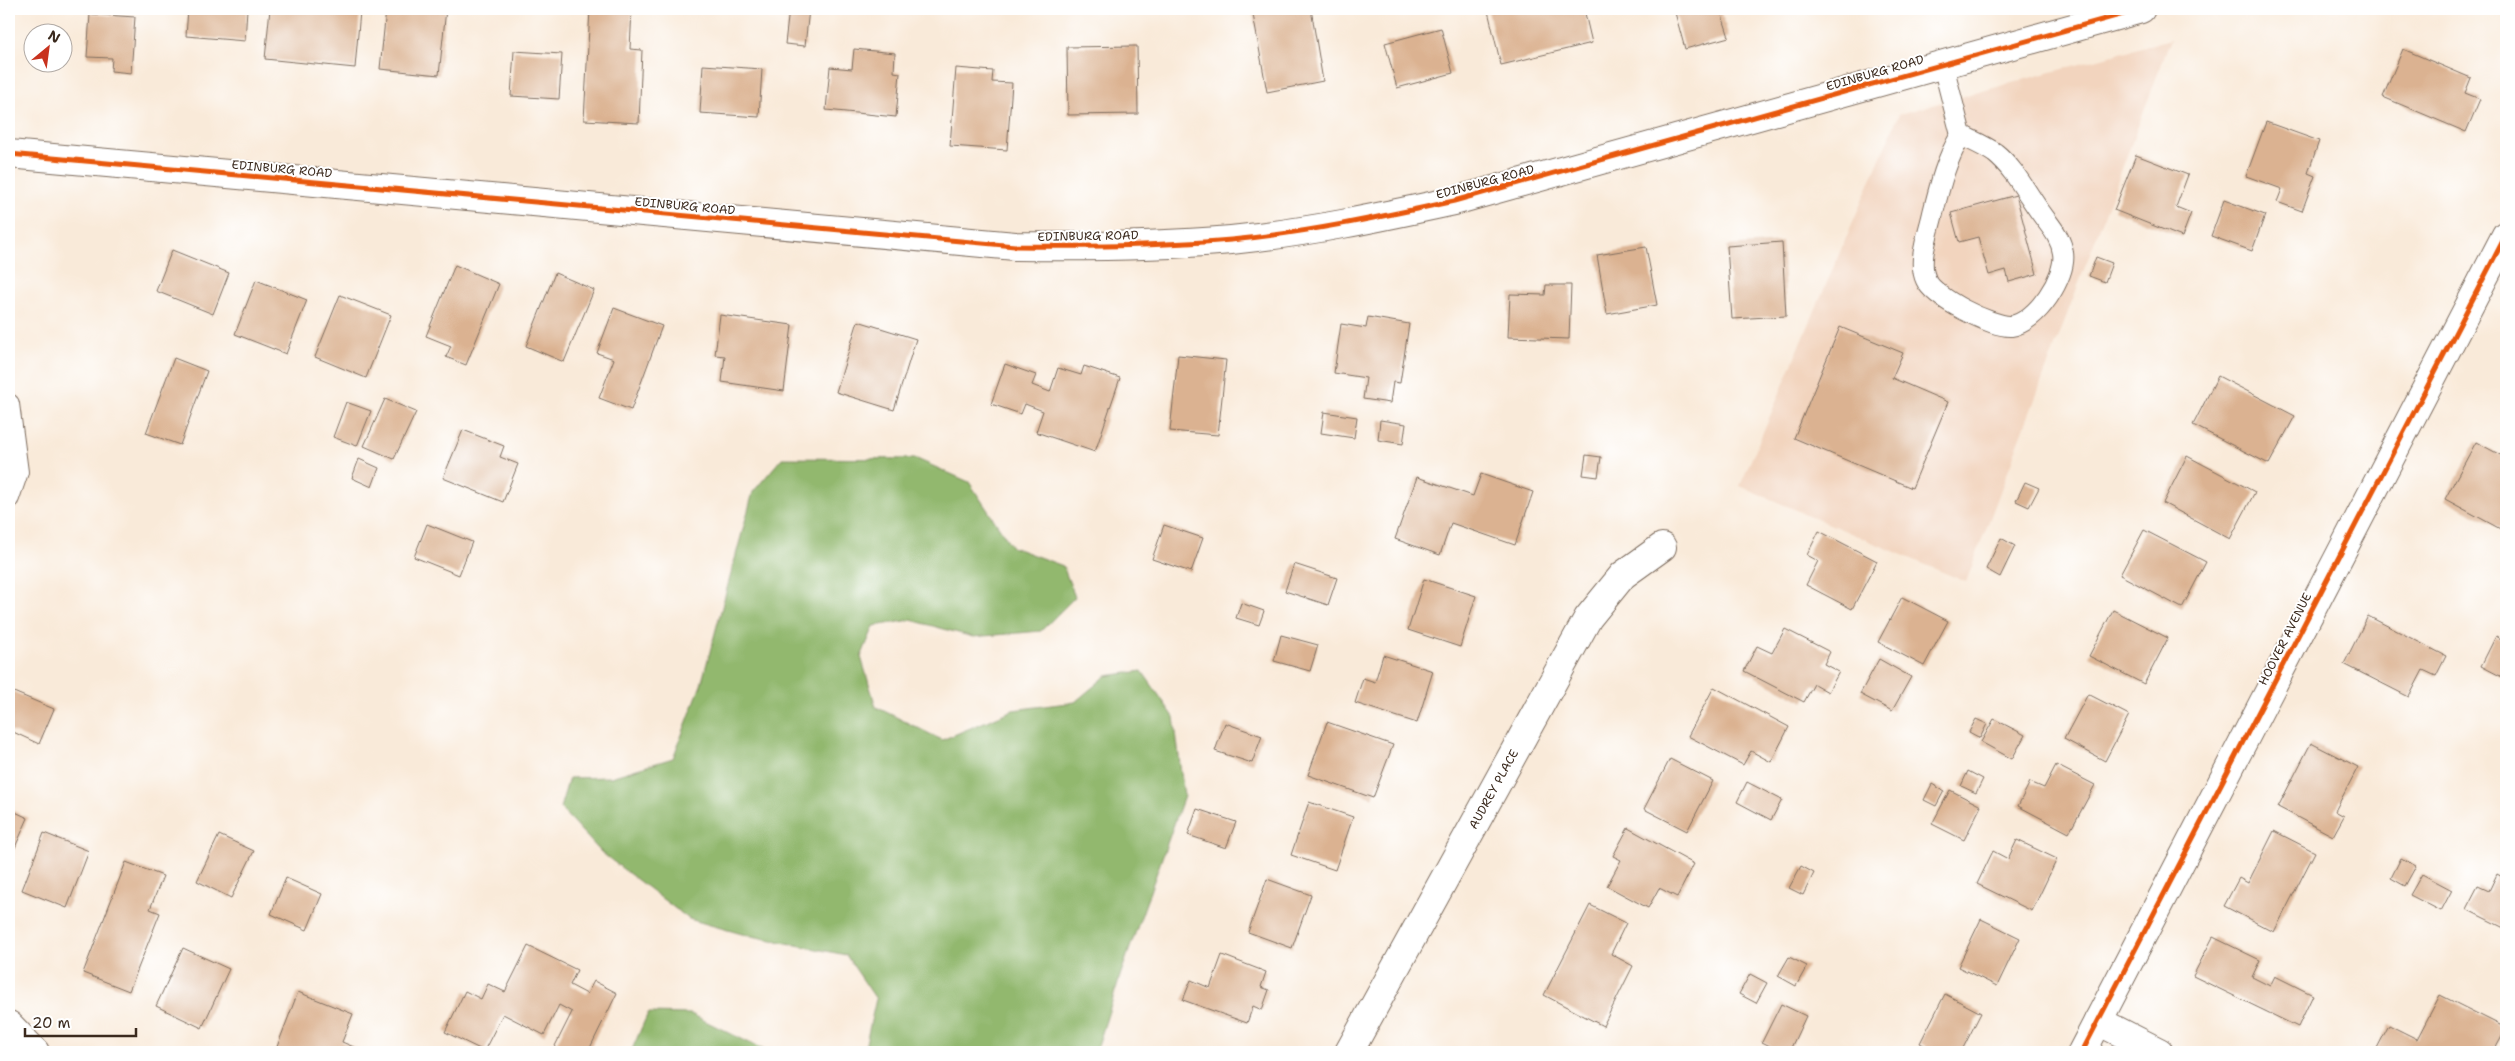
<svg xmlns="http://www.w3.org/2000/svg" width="2515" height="1061" viewBox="0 0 2515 1061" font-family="'Shantell Sans',sans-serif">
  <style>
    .built { fill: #f2d4be }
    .forest { fill: #92b86e; stroke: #667146 }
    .building { fill: #dbb291 }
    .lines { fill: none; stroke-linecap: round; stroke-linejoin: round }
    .service-casing { stroke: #7e6d5f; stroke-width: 22 }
    .minor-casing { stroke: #7e6d5f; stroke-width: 30 }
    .tertiary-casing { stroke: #7e6d5f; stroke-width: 30 }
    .secondary-casing { stroke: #7e6d5f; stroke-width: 30 }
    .service { stroke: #fff; stroke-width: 20 }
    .minor { stroke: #fff; stroke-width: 28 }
    .tertiary { stroke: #fff; stroke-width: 28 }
    .secondary { stroke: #fff; stroke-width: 28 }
    .cycleway-casing { stroke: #fff; stroke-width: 8 }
    .cycleway { stroke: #e8590c; stroke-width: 5 }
    .labels { text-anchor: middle; stroke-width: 4; stroke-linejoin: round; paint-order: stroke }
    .street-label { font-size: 12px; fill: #3b2a1e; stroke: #fff }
  </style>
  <rect width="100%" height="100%" fill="#fff"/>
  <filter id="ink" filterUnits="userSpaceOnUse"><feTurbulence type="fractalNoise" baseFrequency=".02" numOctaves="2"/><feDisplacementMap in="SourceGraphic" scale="10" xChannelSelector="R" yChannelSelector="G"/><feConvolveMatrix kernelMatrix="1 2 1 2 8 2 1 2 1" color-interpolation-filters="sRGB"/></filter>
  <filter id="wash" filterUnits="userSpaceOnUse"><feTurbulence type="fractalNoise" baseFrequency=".0096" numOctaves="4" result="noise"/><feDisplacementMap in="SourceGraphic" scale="20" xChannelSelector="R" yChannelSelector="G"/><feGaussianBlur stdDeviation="1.12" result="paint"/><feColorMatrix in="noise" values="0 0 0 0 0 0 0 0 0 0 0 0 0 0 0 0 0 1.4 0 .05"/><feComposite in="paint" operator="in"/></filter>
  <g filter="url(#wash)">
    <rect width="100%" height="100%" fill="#f9ead9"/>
    <path class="built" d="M2171,39L1966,582L1740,486L1899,114Z"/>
    <g class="forest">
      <path d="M782,458L917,459L969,482L1012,547L1063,566L1075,597L1041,631L973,637L911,620L874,626L861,657L876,707L942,740L1013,710L1075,702L1106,676L1142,671L1174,717L1184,796L1121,973L1096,1052H864L876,999L846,955L742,934L689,919L602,853L560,808L569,778L611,777L673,758L701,685L753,492Z"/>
      <path d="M648,1013L691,1014L768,1052H631Z"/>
    </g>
    <g id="blocks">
      <g class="building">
        <path d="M188,9H247L245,41L186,36Z"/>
        <path d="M270,9L360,11L355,68L265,59Z"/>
        <path d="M410,9H446L439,75L380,69L386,10L410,13Z"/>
        <path d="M590,9H632L630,49L642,50L639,123L584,120Z"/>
        <path d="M789,9H809L805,46L785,44Z"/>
        <path d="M1252,9H1311L1323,81L1267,92Z"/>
        <path d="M1496,9H1584L1592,43L1501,65L1488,11Z"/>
        <path d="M1674,9H1720L1729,37L1685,49Z"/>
        <path d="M90,14L135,17L131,73L111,71L112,58L87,57Z"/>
        <path d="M1441,28L1453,73L1397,88L1385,43Z"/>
        <path d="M1137,46L1138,114L1068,115L1067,47Z"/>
        <path d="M854,49L895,53L894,72L900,73L896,117L826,110L830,67L852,69Z"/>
        <path d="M2403,49L2471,78L2465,93L2480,99L2466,132L2383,97Z"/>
        <path d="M514,51L562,54L559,99L511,96Z"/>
        <path d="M703,65L762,69L759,117L700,113Z"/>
        <path d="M956,68L993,71L992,82L1012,83L1007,150L950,146Z"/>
        <path d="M2266,122L2319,141L2308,173L2315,176L2302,211L2277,202L2282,189L2246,176Z"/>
        <path d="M2136,155L2188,175L2176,207L2191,213L2182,237L2114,210Z"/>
        <path d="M2016,195L2037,274L2009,282L2006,270L1989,275L1978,237L1959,242L1951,213Z"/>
        <path d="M2224,200L2265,215L2252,251L2211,236Z"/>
        <path d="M1782,242L1786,316L1732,319L1727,246Z"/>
        <path d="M1646,247L1657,305L1607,314L1597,255Z"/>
        <path d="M172,250L229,273L213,314L156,291Z"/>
        <path d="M2096,257L2112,263L2105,282L2089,276Z"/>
        <path d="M455,265L499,284L466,365L446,357L451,346L426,336Z"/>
        <path d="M555,273L594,290L564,362L526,346Z"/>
        <path d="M256,280L307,300L286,354L235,334Z"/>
        <path d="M1546,285H1571L1569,339L1508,337L1510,294L1545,295Z"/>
        <path d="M340,295L391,315L366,378L315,357Z"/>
        <path d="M614,308L662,326L631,410L599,398L614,359L597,353Z"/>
        <path d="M720,315L792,325L784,391L722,382L725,356L715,355Z"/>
        <path d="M1368,317L1409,324L1400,383L1393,382L1390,403L1363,399L1366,378L1334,373L1341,324L1366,328Z"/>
        <path d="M858,321L916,339L894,410L836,392Z"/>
        <path d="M1840,327L1903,353L1892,378L1948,402L1912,488L1794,438Z"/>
        <path d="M1178,355L1226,360L1218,435L1170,431Z"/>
        <path d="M174,358L207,371L180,445L146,433Z"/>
        <path d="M1005,364L1036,375L1032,385L1050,392L1058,368L1081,375L1084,366L1120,378L1095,452L1036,432L1043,411L1025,404L1021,414L991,404Z"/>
        <path d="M2218,376L2295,416L2269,464L2193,425Z"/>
        <path d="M385,399L416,412L394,459L364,446Z"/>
        <path d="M346,402L371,411L357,446L333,437Z"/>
        <path d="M1324,412L1357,417L1354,438L1321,433Z"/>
        <path d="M1380,420L1406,424L1403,444L1378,440Z"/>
        <path d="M463,430L504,446L500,457L518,464L503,502L443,478Z"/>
        <path d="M2476,442L2506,458V532L2445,499Z"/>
        <path d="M1586,455L1601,457L1598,477L1583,475Z"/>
        <path d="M2187,456L2255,492L2230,539L2163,503Z"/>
        <path d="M359,459L379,468L372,487L352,478Z"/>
        <path d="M1481,474L1533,492L1515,545L1451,523L1440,555L1395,539L1417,477L1473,496Z"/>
        <path d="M2025,482L2039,488L2029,507L2016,501Z"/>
        <path d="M427,524L472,542L459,575L414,557Z"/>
        <path d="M1164,525L1203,538L1191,572L1152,559Z"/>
        <path d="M2144,530L2206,562L2182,608L2120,575Z"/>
        <path d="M1819,531L1877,561L1852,609L1806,585L1818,561L1807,555Z"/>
        <path d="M2001,538L2015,546L2000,577L1986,569Z"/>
        <path d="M1294,564L1337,578L1328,605L1285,591Z"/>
        <path d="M1424,579L1476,596L1460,647L1408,630Z"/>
        <path d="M1902,597L1948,621L1924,666L1878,642Z"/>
        <path d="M1241,603L1264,611L1259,625L1236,618Z"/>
        <path d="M2113,610L2168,638L2144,684L2089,656Z"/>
        <path d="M2368,616L2446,656L2436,676L2423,670L2409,697L2344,664Z"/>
        <path d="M1785,629L1830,652L1824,664L1839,672L1828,692L1814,684L1804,702L1744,671L1757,646L1772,653Z"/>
        <path d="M1281,635L1318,645L1310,671L1274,661Z"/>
        <path d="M2496,636L2506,642V679L2481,666Z"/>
        <path d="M1383,655L1433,671L1417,723L1355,703L1363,678L1375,682Z"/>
        <path d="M1879,659L1911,677L1892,711L1860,694Z"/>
        <path d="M1714,687L1789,727L1771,762L1751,751L1743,765L1688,736Z"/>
        <path d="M9,690L54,709L39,744L9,730Z"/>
        <path d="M2088,694L2129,715L2105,761L2064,739Z"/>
        <path d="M1976,719L1987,724L1980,738L1969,732Z"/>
        <path d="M1994,719L2025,735L2012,759L1981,742Z"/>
        <path d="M1327,722L1393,745L1373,798L1308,775Z"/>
        <path d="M1225,723L1262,736L1252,763L1215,751Z"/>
        <path d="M2311,743L2358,767L2335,811L2344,816L2333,836L2278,807Z"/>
        <path d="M1670,759L1713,781L1687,831L1644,809Z"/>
        <path d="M2056,765L2095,785L2069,833L2018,806L2030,782L2044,788Z"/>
        <path d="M1968,771L1983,779L1976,793L1961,786Z"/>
        <path d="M1747,782L1782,800L1771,820L1737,802Z"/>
        <path d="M1932,784L1944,791L1936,806L1924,800Z"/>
        <path d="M1950,790L1981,806L1964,840L1932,824Z"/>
        <path d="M1309,802L1353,817L1335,870L1291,855Z"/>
        <path d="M9,809L28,818L9,861Z"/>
        <path d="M1197,809L1236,822L1226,848L1188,835Z"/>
        <path d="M1628,828L1694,864L1677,897L1659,888L1648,908L1607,886L1621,860L1613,856Z"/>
        <path d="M2274,831L2315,852L2274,932L2224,906L2239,878L2248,883Z"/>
        <path d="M44,833L89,851L67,908L22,890Z"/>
        <path d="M219,835L254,851L231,898L197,881Z"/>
        <path d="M2017,840L2057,859L2032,911L1977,884L1993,851L2008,859Z"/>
        <path d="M2401,858L2416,866L2405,886L2391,878Z"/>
        <path d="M126,862L163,876L150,909L160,913L129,991L83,973Z"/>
        <path d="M1801,866L1814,873L1803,895L1789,888Z"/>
        <path d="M2422,874L2452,890L2441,911L2410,895Z"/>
        <path d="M2497,874L2506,879V929L2466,909L2478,886L2489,891Z"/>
        <path d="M286,878L322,894L307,930L271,914Z"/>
        <path d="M1267,879L1311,895L1292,948L1248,932Z"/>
        <path d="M1590,905L1626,923L1611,954L1633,966L1603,1026L1544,995Z"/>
        <path d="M1981,919L2020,938L1997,986L1958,967Z"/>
        <path d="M2213,937L2260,960L2252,977L2270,986L2275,976L2313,995L2298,1027L2193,976Z"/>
        <path d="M528,946L577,970L570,985L587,994L594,981L617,993L588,1052H552L572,1012L559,1005L544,1035L503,1014L484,1051L445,1032L465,991L481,999L488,984L505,992Z"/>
        <path d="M183,948L229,969L202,1028L156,1006Z"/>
        <path d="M1222,955L1266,972L1261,987L1269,990L1262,1010L1253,1006L1247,1023L1183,1000L1191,980L1210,988Z"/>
        <path d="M1789,957L1807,966L1796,986L1778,976Z"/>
        <path d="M1750,974L1767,983L1756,1003L1739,994Z"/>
        <path d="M298,992L353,1014L342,1042L361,1050L360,1052H275Z"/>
        <path d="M1945,994L1981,1013L1961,1052H1937L1920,1043Z"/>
        <path d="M2440,995L2506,1028L2493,1052H2441L2437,1050L2436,1052H2375L2389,1025L2417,1039Z"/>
        <path d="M1781,1004L1806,1016L1789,1052H1782L1762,1042Z"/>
      </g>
    </g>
  </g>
  <g filter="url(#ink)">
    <use href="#blocks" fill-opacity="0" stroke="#7e6d5f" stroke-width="1"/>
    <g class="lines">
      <g class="service-casing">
        <g id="service">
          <path d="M1943,65L1961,135C1946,160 1940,185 1933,213C1929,232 1917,261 1926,280C1934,298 1992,327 2011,326C2036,323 2067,276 2063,253C2061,237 2050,226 2041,213C2027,194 2014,168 1995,153C1985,146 1973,141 1961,135"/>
          <path d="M9,404L18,472L9,498"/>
        </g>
      </g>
      <g class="minor-casing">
        <g id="minor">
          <path d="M2098,1021L2159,1052"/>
          <path id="s1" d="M1349,1052L1588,618L1623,575L1662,547"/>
          <path d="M2082,1052L2506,235"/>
        </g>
      </g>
      <g class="tertiary-casing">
        <path id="tertiary" d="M9,1025L35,1052"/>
      </g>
      <g class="secondary-casing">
        <path id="secondary" d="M9,154L1015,246C1087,247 1159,246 1231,240C1306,233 1380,217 1454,201L2141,9"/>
      </g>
      <use href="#service" class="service"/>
      <use href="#minor" class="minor"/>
      <use href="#tertiary" class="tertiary"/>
      <use href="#secondary" class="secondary"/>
      <g class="cycleway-casing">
        <g id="cycleway">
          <path d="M9,154L1015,246C1087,247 1159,246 1231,240C1306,233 1380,217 1454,201L2141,9"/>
          <path d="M2082,1052L2506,235"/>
        </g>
      </g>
      <use href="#cycleway" class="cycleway"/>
    </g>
  </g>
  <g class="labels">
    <g class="street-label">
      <text transform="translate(1875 73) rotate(-16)" y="4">EDINBURG ROAD</text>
      <text transform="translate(282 169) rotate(5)" y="4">EDINBURG ROAD</text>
      <text transform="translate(1485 182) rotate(-15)" y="4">EDINBURG ROAD</text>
      <text transform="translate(685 206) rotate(5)" y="4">EDINBURG ROAD</text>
      <text transform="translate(1088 236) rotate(-1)" y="4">EDINBURG ROAD</text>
      <text transform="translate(2285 639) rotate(-63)" y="4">HOOVER AVENUE</text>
      <text dy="4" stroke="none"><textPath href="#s1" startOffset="300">AUDREY PLACE</textPath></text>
    </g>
  </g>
  <rect width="2515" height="1061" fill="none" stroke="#fff" stroke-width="30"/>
  <g transform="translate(48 48) rotate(29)"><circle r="24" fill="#ffffff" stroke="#b1aaa5"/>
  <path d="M0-4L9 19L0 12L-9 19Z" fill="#c8321e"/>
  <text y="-8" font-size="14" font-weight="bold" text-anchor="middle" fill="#3b2a1e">N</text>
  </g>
  <path d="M25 1028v8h111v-8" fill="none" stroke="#3b2a1e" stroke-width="2.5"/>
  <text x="32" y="1028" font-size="15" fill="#3b2a1e" stroke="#ffffff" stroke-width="4" paint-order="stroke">20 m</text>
</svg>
